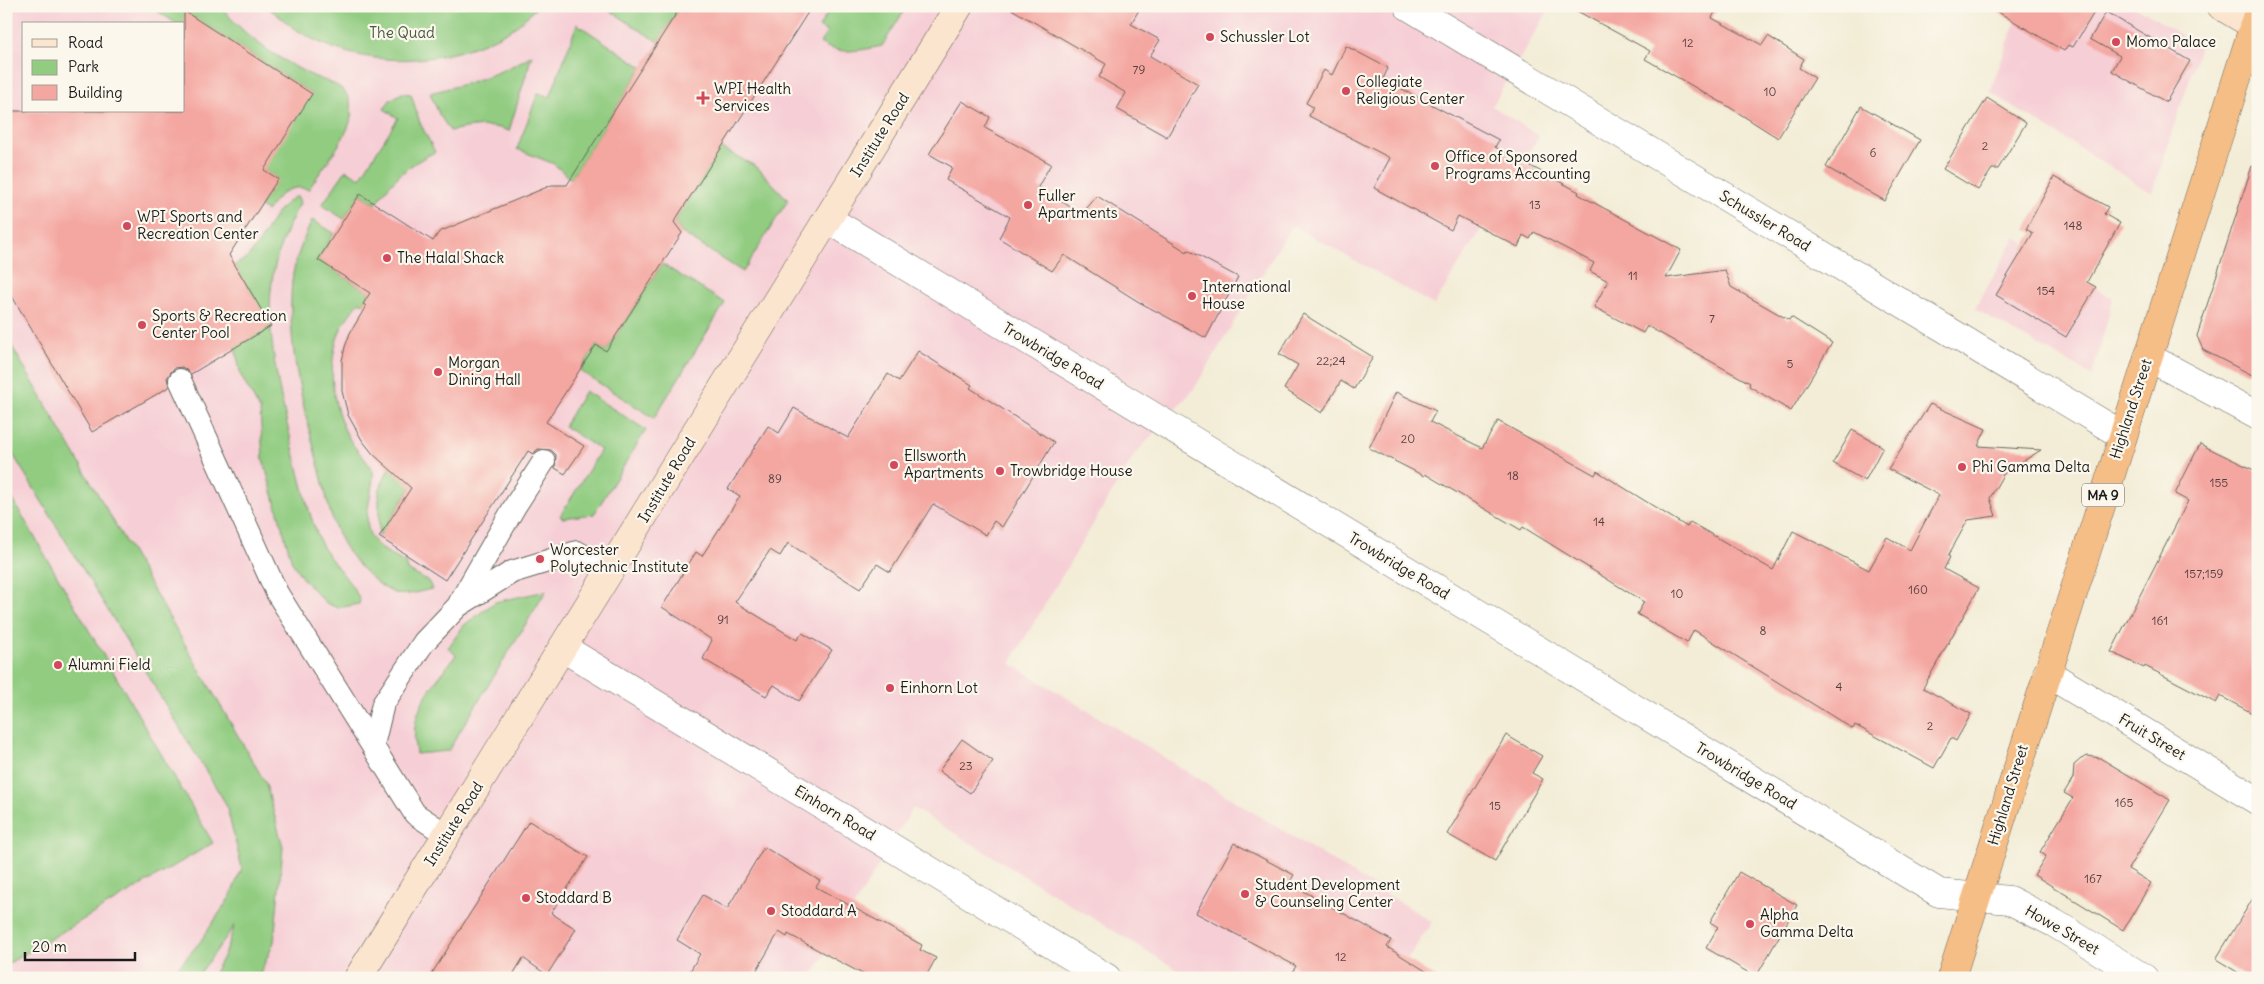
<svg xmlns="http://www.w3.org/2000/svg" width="2264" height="984" viewBox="0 0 2264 984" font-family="Delius,sans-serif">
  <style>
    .built { fill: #f6cfd6; fill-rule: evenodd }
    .green { fill: #91cc81; stroke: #56744e }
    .building { fill: #f4a6a0 }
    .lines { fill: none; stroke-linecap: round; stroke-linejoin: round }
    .lane-casing { stroke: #67655d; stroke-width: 24 }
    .street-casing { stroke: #67655d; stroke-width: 29 }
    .secondary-casing { stroke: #67655d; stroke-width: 29 }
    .highway-casing { stroke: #67655d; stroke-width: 29 }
    .lane { stroke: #fff; stroke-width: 22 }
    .street { stroke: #fff; stroke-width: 28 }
    .secondary { stroke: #fbe5cf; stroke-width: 28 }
    .highway { stroke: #f6be87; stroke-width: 28 }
    .poi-dot { fill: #d1495b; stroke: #fbf7ec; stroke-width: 2 }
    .labels { text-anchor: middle; stroke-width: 4.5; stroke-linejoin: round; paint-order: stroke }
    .number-label { font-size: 12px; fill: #523e3d }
    .shield { fill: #fbf7ec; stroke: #5f5e5a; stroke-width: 1 }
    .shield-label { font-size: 14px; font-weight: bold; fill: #1c1c1c }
    .park-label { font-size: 15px; fill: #455a3f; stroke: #fbf7ec }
    .poi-label { font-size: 15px; fill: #1c1c1c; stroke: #fbf7ec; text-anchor: start }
    .street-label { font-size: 15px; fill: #1c1c1c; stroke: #fbf7ec }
  </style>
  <rect width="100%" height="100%" fill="#fbf7ec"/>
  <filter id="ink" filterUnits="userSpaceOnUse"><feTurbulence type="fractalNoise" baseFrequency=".02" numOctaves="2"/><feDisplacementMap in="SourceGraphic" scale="10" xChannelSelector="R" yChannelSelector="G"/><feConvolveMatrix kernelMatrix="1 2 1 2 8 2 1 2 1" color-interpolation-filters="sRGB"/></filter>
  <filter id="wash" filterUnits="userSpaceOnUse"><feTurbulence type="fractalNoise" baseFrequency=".0096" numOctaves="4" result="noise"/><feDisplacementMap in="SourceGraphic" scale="20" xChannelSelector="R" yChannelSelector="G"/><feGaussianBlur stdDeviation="1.12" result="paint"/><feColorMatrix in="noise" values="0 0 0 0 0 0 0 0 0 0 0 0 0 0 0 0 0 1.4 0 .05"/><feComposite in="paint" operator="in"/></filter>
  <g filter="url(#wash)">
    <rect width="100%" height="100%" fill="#f3edd7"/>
    <g class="built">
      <path d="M6,6H1551L1492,106L1539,136L1434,305L1292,225L1194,389L1135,454L1010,663L1432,922L1395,978H1191L913,808L811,978H6ZM24,24H184V111H24Z"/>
      <path d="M2021,6H2135L2200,47L2152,193L1990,92Z"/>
      <path d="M2015,237L2113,299L2092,376L1975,309Z"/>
    </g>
    <g class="green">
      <path d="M150,6H221C244,37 277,58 311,75C321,80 333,82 342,89C349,96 353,107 351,117C349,136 320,171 309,189C305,189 301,187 296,188C283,189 274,201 267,211L260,207L277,179L252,162L312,94L193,17L185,29L184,24H177Z"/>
      <path d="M266,6H538C530,13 523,21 515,27C450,67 366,72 300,32C288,24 278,15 266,6Z"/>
      <path d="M603,6H681L658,42Z"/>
      <path d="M832,6H907L882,46C861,50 839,56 820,43L827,32L819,27Z"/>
      <path d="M577,24L642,67L571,179L554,164L517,149L538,93L550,97Z"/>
      <path d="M532,55L509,131C490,123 469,127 450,131L439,114L430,93C466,84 500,75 532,55Z"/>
      <path d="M402,93L411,94L420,123L435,152C409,164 391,180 376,204L360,194L344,219L322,205L346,170L360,178L398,118L384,109L390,100Z"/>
      <path d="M721,148L757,167L788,200L743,272L682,233L674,222Z"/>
      <path d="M295,197H298L300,203C287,227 276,253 272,281C264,338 284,412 298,468C304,492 310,518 320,541C330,563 350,578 360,600L359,604L338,608L326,603L303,579L292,562L263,459L260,410L241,376L235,347L256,335L255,299L235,265C238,263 242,261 245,259C266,242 270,210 295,197Z"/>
      <path d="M312,220L334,233L318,260L370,293L363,304L359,302C352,311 344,321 340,331C326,366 332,409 350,440C357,452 368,460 373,472C374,493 359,523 374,541C382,551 396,557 406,564L407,570L428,581L432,589C421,591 409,596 398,594C378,589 350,558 341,540C330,519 326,494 320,471C304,410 286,345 292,281C294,260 304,239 312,220Z"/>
      <path d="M662,264L725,303L654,418L580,371L596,345L606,351Z"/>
      <path d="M6,336L266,784L283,847L274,942L258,978H211L224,955L235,925L201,972L195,978H169L200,942L230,897L242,868L226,804L6,443Z"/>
      <path d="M585,391L646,430L594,514L563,518L560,516L601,450L564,426Z"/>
      <path d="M389,468L412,486L379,537V491Z"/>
      <path d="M6,488L213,843L6,965Z"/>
      <path d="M546,591L448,751L416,754C408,708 431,689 456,655L448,648L464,625L495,602Z"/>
    </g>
    <g id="blocks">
      <g class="building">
        <path d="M681,6H812L674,222L682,233L672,248L606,351L596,345L546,422L584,446L565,474L555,468L556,455L551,450L538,449L533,454L528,451L445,580L379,537L411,488L373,454L362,440L348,415L342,391V361L345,347L350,333L366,306L363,304L370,293L318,260L360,194L433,241L439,232L552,185H567Z"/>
        <path d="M1006,6H1141L1131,24L1160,40L1150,56L1198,84L1167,137L1117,109L1126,93L1099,77L1106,64Z"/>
        <path d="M1568,6H1718L1712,18L1762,45L1768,36L1804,59L1799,68L1815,78L1778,138L1726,105L1645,59L1650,51Z"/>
        <path d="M1988,6H2098L2073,47L2068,45L2064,51Z"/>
        <path d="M184,11L312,94L264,170L278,179L229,255L271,326L191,374L182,367L174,368L167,378L169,387L92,432L6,286V111H184Z"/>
        <path d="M2106,12L2190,61L2166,102L2112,71L2120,56L2090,39Z"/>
        <path d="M1346,46L1388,68L1383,79L1499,140L1495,147L1579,192L1578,194L1681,250L1666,278L1725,270L1731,287L1789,320L1791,317L1832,343L1791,411L1749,386L1750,383L1647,326L1643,333L1594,307L1608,281L1590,271L1594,263L1534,232L1530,239L1523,235L1518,247L1458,216L1451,230L1374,188L1390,158L1309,116L1313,107L1306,103L1324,70L1332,75Z"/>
        <path d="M1987,98L2026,123L1998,169H1992L1978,190L1943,169Z"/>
        <path d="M962,101L990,117L985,128L1051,164L1038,187L1082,214L1097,196L1187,252L1188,250L1238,277L1206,338L1139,302L1064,255L1052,271L999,238L1010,217L946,180L952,167L929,154Z"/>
        <path d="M1861,106L1920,140L1885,201L1826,167Z"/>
        <path d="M2252,166L2258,167V378L2203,350L2197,336Z"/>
        <path d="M2054,177L2108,207L2104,214L2120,223L2087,282L2096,287L2066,337L1996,295L2033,233L2026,229Z"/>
        <path d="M1303,314L1373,357L1354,389L1341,381L1322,413L1284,389L1298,365L1279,354Z"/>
        <path d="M918,351L972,385L970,388L1054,442L1002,527L994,521L986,535L933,504L890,572L877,564L860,589L788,543L780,556L770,550L735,602L797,640L802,633L832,650L799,701L774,685L766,696L703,659L712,640L662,607L696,552L702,556L740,496L728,489L768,426L779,433L794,408L848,438L888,374L899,381Z"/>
        <path d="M1396,392L1436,411L1430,422L1482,448L1498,421L1595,475L1597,471L1687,527L1690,522L1773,570L1793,531L1869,570L1887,537L1910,550L1939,495L1888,469L1930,404L1986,429L1978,446L2041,450L2004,473L1990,498L1996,516L1968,520L1948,556L1950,557L1944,569L1979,588L1923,688L1971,714L1956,741L1951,738L1934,768L1855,725L1853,729L1694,630L1687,643L1637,614L1644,602L1523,527L1521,530L1425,474L1424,476L1369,448Z"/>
        <path d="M1852,430L1883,447L1865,481L1833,463Z"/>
        <path d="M2200,444L2258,472V716L2220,696L2216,703L2145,666L2144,668L2111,652L2188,501L2175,494Z"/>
        <path d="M1506,735L1542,756L1532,773L1543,779L1495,861L1447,834Z"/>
        <path d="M962,739L993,761L970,793L939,771Z"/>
        <path d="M2088,756L2100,758L2170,800L2128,869L2151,883L2123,930L2034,875L2046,856L2040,852L2073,798L2064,793L2073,778L2074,765L2081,759Z"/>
        <path d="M529,821L588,857L551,913L576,929L547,975L523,958L511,978H429Z"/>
        <path d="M1234,843L1294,875L1289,883L1391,940L1387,947L1437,978H1289L1296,966L1196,913Z"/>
        <path d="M764,847L820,881L816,887L922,945L920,950L936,958L925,978H870L788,934L787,937L779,932L752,978H686L700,954L677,940L703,895L727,909Z"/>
        <path d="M1739,872L1797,905L1756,977L1706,948L1718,927L1710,922Z"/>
        <path d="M2258,890V978H2247L2216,959Z"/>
      </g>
    </g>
  </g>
  <g filter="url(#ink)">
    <use href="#blocks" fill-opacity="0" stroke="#67655d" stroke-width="1"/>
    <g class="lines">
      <g class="lane-casing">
        <g id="lane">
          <path d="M180,380L277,593L415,814L447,835"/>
          <path d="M460,602L515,506L544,461"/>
          <path d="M373,745L383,704L424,642L458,606L512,572L577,552L611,572"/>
        </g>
      </g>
      <g class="street-casing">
        <g id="street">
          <path d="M1408,6L2122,435"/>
          <path d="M828,219L1939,893L2009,900L2054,923L2144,978"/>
          <path d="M2148,357L2258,416"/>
          <path d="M563,648L1107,978"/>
          <path d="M2047,673L2258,801"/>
        </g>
      </g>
      <g class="secondary-casing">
        <g id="secondary">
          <path d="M2221,6L2258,28"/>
          <path d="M358,978L959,6"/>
        </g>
      </g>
      <g class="highway-casing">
        <path id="highway" d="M1951,978L2258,12"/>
      </g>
      <use href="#lane" class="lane"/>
      <use href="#street" class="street"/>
      <use href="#secondary" class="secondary"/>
      <use href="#highway" class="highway"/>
    </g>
  </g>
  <g class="poi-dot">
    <circle cx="1210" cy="37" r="5"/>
    <circle cx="2116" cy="42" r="5"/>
    <circle cx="1346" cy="91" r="5"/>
    <path d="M700.5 90.5h5v5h5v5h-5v5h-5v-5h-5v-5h5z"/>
    <circle cx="1435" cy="166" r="5"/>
    <circle cx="1028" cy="205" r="5"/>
    <circle cx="127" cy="226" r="5"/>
    <circle cx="387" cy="258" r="5"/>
    <circle cx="1192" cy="296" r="5"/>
    <circle cx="142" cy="325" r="5"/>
    <circle cx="438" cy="372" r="5"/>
    <circle cx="894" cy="465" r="5"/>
    <circle cx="1962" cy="467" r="5"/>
    <circle cx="1000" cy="471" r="5"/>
    <circle cx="540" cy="559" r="5"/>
    <circle cx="58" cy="665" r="5"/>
    <circle cx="890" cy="688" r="5"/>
    <circle cx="1245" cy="894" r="5"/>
    <circle cx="526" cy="898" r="5"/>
    <circle cx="771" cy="911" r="5"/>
    <circle cx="1750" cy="924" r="5"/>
  </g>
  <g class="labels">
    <g class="number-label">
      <text x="1688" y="47">12</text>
      <text x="1139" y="74">79</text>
      <text x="1770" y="96">10</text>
      <text x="1985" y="150">2</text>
      <text x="1873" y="157">6</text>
      <text x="1535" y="209">13</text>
      <text x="2073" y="230">148</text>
      <text x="1633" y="280">11</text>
      <text x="2046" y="295">154</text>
      <text x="1712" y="323">7</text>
      <text x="1331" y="365">22;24</text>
      <text x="1790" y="368">5</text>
      <text x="1408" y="443">20</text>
      <text x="1513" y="480">18</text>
      <text x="775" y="483">89</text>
      <text x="2219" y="487">155</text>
      <text x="1599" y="526">14</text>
      <text x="2204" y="578">157;159</text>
      <text x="1918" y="594">160</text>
      <text x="1677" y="598">10</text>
      <text x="723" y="624">91</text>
      <text x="2160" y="625">161</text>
      <text x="1763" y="635">8</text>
      <text x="1839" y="691">4</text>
      <text x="1930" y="730">2</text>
      <text x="966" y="770">23</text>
      <text x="2124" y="807">165</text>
      <text x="1495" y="810">15</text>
      <text x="2093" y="883">167</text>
      <text x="1341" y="961">12</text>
    </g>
    <rect class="shield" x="2082" y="483.5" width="42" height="23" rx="4"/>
    <g class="shield-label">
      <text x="2103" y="500">MA 9</text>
    </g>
    <g class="park-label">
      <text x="402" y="38">The Quad</text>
    </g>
    <g class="poi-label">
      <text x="1220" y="42">Schussler Lot</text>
      <text x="2126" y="47">Momo Palace</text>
      <text x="1356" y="87">Collegiate<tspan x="1356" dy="17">Religious Center</tspan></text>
      <text x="714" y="94">WPI Health<tspan x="714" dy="17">Services</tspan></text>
      <text x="1445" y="162">Office of Sponsored<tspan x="1445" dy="17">Programs Accounting</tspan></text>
      <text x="1038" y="201">Fuller<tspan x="1038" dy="17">Apartments</tspan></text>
      <text x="137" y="222">WPI Sports and<tspan x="137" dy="17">Recreation Center</tspan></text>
      <text x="397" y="263">The Halal Shack</text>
      <text x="1202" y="292">International<tspan x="1202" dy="17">House</tspan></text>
      <text x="152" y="321">Sports &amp; Recreation<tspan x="152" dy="17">Center Pool</tspan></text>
      <text x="448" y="368">Morgan<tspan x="448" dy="17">Dining Hall</tspan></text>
      <text x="904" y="461">Ellsworth<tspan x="904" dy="17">Apartments</tspan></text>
      <text x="1972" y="472">Phi Gamma Delta</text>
      <text x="1010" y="476">Trowbridge House</text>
      <text x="550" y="555">Worcester<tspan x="550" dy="17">Polytechnic Institute</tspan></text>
      <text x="68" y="670">Alumni Field</text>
      <text x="900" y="693">Einhorn Lot</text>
      <text x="1255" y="890">Student Development<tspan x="1255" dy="17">&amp; Counseling Center</tspan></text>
      <text x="536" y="903">Stoddard B</text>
      <text x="781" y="916">Stoddard A</text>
      <text x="1760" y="920">Alpha<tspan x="1760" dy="17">Gamma Delta</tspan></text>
    </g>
    <g class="street-label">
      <text transform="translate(880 135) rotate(-58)" y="5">Institute Road</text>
      <text transform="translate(1765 221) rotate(31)" y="5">Schussler Road</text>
      <text transform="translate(1053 356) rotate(31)" y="5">Trowbridge Road</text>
      <text transform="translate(2131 409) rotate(-72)" y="5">Highland Street</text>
      <text transform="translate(667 480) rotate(-59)" y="5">Institute Road</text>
      <text transform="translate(1399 566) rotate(31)" y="5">Trowbridge Road</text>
      <text transform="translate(2152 737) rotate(31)" y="5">Fruit Street</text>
      <text transform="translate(1746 776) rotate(31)" y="5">Trowbridge Road</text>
      <text transform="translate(2008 795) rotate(-73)" y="5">Highland Street</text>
      <text transform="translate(835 813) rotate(31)" y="5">Einhorn Road</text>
      <text transform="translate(454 824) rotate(-58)" y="5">Institute Road</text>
      <text transform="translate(2062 930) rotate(30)" y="5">Howe Street</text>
    </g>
  </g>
  <rect width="2264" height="984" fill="none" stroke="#fbf7ec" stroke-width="25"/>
  <rect x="22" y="22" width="162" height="90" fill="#fbf7ec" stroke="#a29f99"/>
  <rect x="32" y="39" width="25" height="8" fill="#fbe5cf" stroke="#a29f99"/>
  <text x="68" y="48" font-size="15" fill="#1c1c1c">Road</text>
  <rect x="32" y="60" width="25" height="15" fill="#91cc81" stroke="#a29f99"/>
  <text x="68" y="72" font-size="15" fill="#1c1c1c">Park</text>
  <rect x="32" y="85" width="25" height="15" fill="#f4a6a0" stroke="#a29f99"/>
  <text x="68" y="98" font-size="15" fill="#1c1c1c">Building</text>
  <path d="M25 952v8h110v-8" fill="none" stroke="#1c1c1c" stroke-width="2.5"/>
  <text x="32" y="952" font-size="15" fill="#1c1c1c" stroke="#fbf7ec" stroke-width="4" paint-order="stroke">20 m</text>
</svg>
